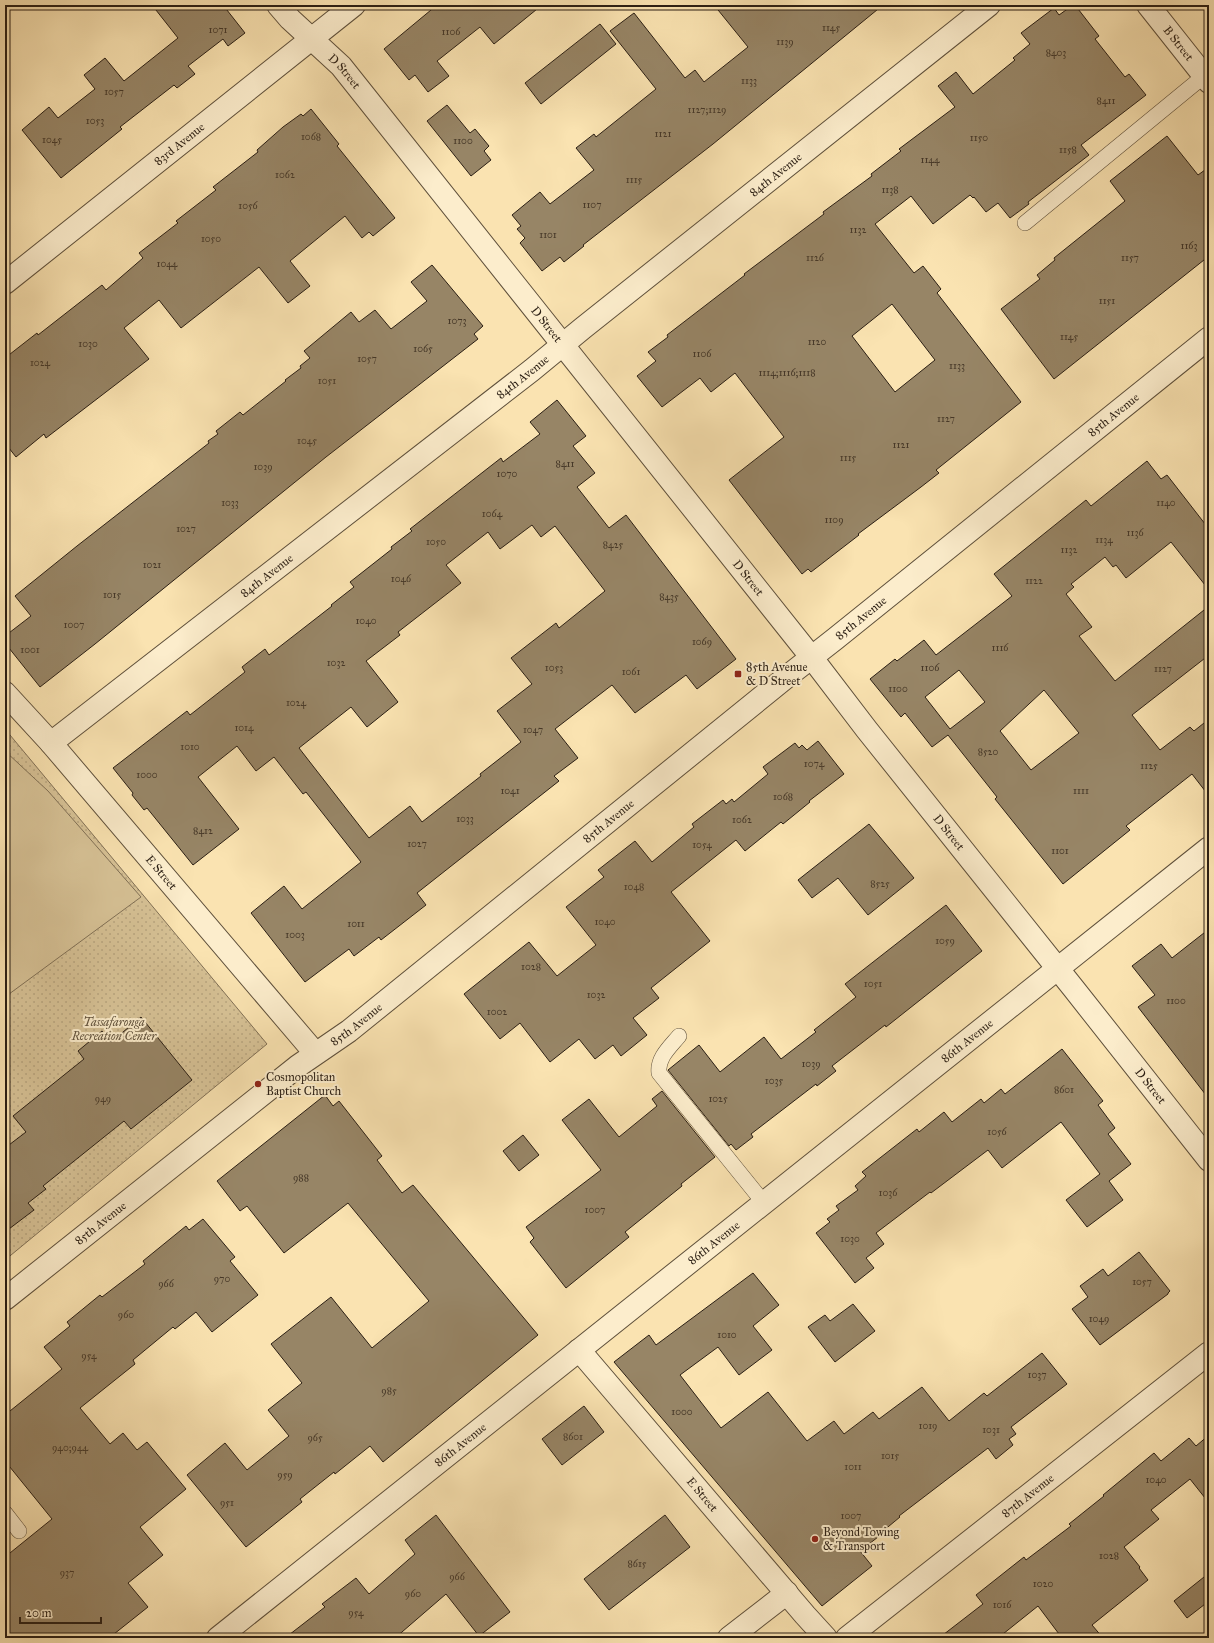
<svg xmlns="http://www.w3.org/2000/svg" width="1214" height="1643" viewBox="0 0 1214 1643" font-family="'IM FELL Great Primer',serif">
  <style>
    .grass { fill: url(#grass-dots); stroke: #817055 }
    .garden { fill: #d7c296; stroke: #817055 }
    .building { fill: #978566; stroke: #2b1f14; fill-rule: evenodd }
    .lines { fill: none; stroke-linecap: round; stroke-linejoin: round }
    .service-casing { stroke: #5f503b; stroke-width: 16 }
    .minor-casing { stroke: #5f503b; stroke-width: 24 }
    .service { stroke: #fcedcc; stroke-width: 15 }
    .minor { stroke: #fcedcc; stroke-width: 22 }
    .poi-dot { fill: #8f2418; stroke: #fcedcc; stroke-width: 1.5 }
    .labels { text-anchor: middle; stroke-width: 4; stroke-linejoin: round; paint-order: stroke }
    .number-label { font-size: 10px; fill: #463828 }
    .street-label { font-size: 12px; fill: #2b1f14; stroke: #fcedcc }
    .poi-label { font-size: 12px; fill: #2b1f14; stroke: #fcedcc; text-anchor: start }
    .park-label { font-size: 12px; font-style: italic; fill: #5f503b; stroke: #fcedcc }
  </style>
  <defs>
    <pattern id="grass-dots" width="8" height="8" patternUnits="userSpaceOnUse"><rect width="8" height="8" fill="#d7c296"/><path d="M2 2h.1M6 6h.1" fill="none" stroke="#b9a680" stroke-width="1.8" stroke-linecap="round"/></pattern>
  </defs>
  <rect width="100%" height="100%" fill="#fae3b1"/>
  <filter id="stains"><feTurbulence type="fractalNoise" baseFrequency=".005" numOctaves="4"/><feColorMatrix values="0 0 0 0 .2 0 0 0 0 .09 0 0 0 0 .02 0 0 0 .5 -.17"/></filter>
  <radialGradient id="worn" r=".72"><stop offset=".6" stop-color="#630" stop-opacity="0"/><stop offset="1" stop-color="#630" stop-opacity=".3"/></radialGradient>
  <path class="grass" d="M5,729L267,1044L5,1260Z"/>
  <path class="garden" d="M5,751L48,791L141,897L5,997Z"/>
  <g class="building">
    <path d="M152,5H223L245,33L228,46L223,39L188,66L195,74L177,88L174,85L120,127L122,129L61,178L22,130L49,107L58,118L95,89L84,75L105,58L124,81L178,38Z"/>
    <path d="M437,5H542L494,44L480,27L437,61L449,76L428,92L415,75L409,80L384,49Z"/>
    <path d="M714,5H883L713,144L583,245L584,246L564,262L560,257L542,271L520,243L525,238L517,229L521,226L512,215L540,192L550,204L594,170L576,148L594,134L596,137L656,89L610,31L634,13L685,78L695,70L704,82L748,47Z"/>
    <path d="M1073,5H1075L1099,36L1095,39L1125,77L1129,74L1146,95L1081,145L1089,155L1028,202L1029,204L1010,218L998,203L986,212L974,197L973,198L970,195L933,224L911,196L875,224L914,273L923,266L941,289L937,293L1021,402L936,470L939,473L921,487L858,534L859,535L811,572L808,569L802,574L729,480L784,437L735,373L711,392L700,378L662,407L637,376L656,361L648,352L668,337L667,335L745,275L744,274L824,214L823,212L872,176L871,174L901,151L899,149L955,107L938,86L956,72L973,94L1015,60L1013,58L1030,44L1021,33L1054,8L1059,15ZM892,304L935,360L895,392L852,336Z"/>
    <path d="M600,24L616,44L541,104L525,83Z"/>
    <path d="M447,105L470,133L475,129L489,146L484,151L491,160L471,176L427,121Z"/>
    <path d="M311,109L339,144L337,146L395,218L373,236L369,232L362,238L345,216L290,261L310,286L288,303L259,267L181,328L159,300L124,328L149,359L46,438L44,434L16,457L5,443V358L37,333L38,335L102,285L106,290L143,258L139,253L178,223L176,221L216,190L213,187L258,152L257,150L283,127L301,114L303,116Z"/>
    <path d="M1167,136L1198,175L1209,167V256L1054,379L1001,309L1040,279L1037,275L1055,260L1054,258L1125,201L1110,181Z"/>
    <path d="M432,265L483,326L474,334L478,339L326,457L95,644L40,687L5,643V636L31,616L15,596L77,546L209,443L208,441L218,434L216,431L240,412L243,415L286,381L285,380L301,368L300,366L310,358L304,351L351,312L359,322L375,310L391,329L427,301L411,282Z"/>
    <path d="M557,400L586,436L573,446L595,473L577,487L609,528L626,515L736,659L697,689L686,675L635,713L612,685L555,729L578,758L554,776L559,781L417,893L426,905L381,940L379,937L354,956L349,949L305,982L251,913L284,886L302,909L361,862L306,792L303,794L274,757L256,771L237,746L198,777L239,829L193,865L147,808L144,810L132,795L133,793L113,768L187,711L190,715L245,672L242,667L265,649L269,655L332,606L331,605L354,587L350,582L392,549L391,547L412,531L410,529L501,458L503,462L540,434L530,422ZM532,525L541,537L555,526L605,591L559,628L556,623L511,658L532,684L497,711L521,742L480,774L481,776L422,822L410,806L369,838L299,748L351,707L367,727L398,702L366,661L400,635L398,632L461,583L446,565L488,532L500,549Z"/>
    <path d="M1147,461L1161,479L1167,475L1209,529V590L1171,542L1126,578L1116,565L1113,567L1105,557L1071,584L1074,587L1066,594L1092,627L1079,636L1115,681L1209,606V655L1132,715L1160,750L1190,727L1194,731L1209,719V796L1192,774L1126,826L1130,830L1063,884L995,799L997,797L948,735L932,747L905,713L901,717L870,679L895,659L897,661L924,640L936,655L1012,596L994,574L1086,500L1091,506ZM959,670L985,702L950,729L925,697ZM1044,690L1079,733L1031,770L1000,731Z"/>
    <path d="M818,741L844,774L809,801L810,802L783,824L781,822L745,851L736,840L671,892L710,941L651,988L659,998L633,1018L647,1035L621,1056L613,1045L595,1059L579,1039L550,1062L520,1023L500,1039L464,994L529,942L557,976L596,945L566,907L604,877L598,870L635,841L652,862L694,827L692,824L723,800L726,804L732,799L734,802L768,774L763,767L795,743L799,748L802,745L807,750Z"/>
    <path d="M869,824L914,878L868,915L838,878L812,898L798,880Z"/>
    <path d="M946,905L982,951L886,1027L885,1025L832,1066L836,1071L817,1086L816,1084L751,1134L753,1137L736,1150L731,1144L729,1146L668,1070L699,1045L720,1072L764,1037L781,1059L816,1032L814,1030L856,997L845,984Z"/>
    <path d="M1209,929V1099L1138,1007L1155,995L1132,966L1161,944L1172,958Z"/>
    <path d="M141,1017L192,1080L131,1129L124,1121L43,1186L46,1189L28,1203L34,1210L5,1232V1148L26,1132L13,1116L84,1059L78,1051L102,1031L111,1042Z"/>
    <path d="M1062,1049L1103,1101L1098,1105L1115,1128L1108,1134L1131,1164L1109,1181L1123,1200L1087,1227L1066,1200L1100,1174L1061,1122L1002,1168L988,1150L931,1193L930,1192L876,1233L884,1244L866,1258L874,1268L855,1283L816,1233L830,1222L827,1219L839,1210L836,1206L858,1190L855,1186L866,1176L862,1172L917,1129L919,1132L944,1112L952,1122L981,1099L984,1103L1001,1089L1005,1094Z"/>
    <path d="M662,1091L715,1157L681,1184L682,1186L625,1232L629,1237L566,1288L530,1242L534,1238L526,1227L601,1170L562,1120L589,1099L619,1137L657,1106L652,1099Z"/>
    <path d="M325,1095L333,1106L339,1101L382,1156L377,1160L402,1193L413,1185L538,1335L383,1462L370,1446L335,1474L334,1472L300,1499L302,1502L246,1547L187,1475L225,1443L247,1470L289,1436L268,1410L302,1383L271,1344L331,1297L372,1348L429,1301L348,1203L284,1253L247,1206L240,1211L217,1181Z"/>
    <path d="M523,1135L539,1155L519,1171L503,1151Z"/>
    <path d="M203,1219L235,1257L230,1261L258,1295L212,1332L196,1312L175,1329L173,1327L133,1360L135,1364L80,1408L110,1444L123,1433L137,1450L147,1442L186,1489L140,1527L163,1555L128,1583L148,1607L109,1638H12L5,1630V1557L52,1519L5,1461V1415L62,1369L44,1347L70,1326L67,1322L100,1295L102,1297L145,1264L143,1261L186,1226L189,1230Z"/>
    <path d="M1139,1252L1170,1291L1168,1293V1294L1100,1345L1072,1309L1088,1297L1080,1286L1103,1269L1108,1276Z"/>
    <path d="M753,1273L779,1305L753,1326L772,1350L739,1375L718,1347L680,1375L721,1428L768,1392L807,1441L834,1421L844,1434L873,1412L879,1419L922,1387L949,1421L984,1393L987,1396L1042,1353L1067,1384L1011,1427L1016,1434L1009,1439L1013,1445L996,1459L988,1448L899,1516L900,1517L877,1536L878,1537L860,1551L872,1566L822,1606L614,1362L649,1335L656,1345Z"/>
    <path d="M853,1304L875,1331L835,1362L808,1327L825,1315L830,1321Z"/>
    <path d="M584,1406L604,1432L562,1465L542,1439Z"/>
    <path d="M1209,1435V1503L1190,1479L1151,1510L1159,1519L1124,1547L1140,1567L1139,1568L1148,1580L1092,1625L1103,1638H1062L1038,1606L998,1638H939L983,1604L976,1595L1024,1557L1026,1560L1071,1526L1069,1524L1104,1496L1103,1495L1154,1453L1161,1461L1189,1438L1196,1446Z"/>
    <path d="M436,1515L510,1612L479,1636L446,1594L395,1638H285L325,1607L322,1604L356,1578L369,1594L415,1554L405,1540Z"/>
    <path d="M665,1515L690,1547L609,1610L584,1579Z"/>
    <path d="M1209,1573V1601L1187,1618L1174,1601Z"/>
  </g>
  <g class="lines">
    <g class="service-casing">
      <g id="service">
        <path d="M1025,223L1204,76"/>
        <path d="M679,1036C670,1047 657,1058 659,1073L764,1203"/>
        <path d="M5,1513L19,1531"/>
      </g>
    </g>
    <g class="minor-casing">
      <g id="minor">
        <path id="s1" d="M278,5L290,19L341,66L812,658L867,730L1074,989L1209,1160"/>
        <path id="s2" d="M1148,5L1209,82"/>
        <path id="s3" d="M5,283L354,5"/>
        <path id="s4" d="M5,693L51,743L315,1053"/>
        <path id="s5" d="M51,743L532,370L583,328L989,5"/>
        <path id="s6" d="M5,1299L298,1066L349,1031L789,675L835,639L1209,338"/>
        <path id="s7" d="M579,1350L805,1615L826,1638"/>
        <path id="s8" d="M218,1638L1209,848"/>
        <path d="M729,1638L787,1593"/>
        <path id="s9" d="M847,1638L1209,1353"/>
      </g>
    </g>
    <use href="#service" class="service"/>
    <use href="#minor" class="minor"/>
  </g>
  <g class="poi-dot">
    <rect x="734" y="670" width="8" height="8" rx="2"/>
    <circle cx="258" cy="1084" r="4"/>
    <circle cx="815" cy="1539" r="4"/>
  </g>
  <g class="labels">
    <g class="number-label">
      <text x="831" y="31">1145</text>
      <text x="218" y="33">1071</text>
      <text x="451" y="35">1106</text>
      <text x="785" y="45">1139</text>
      <text x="1056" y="56">8403</text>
      <text x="749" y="84">1133</text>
      <text x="114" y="95">1057</text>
      <text x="1106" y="104">8411</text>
      <text x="707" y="113">1127;1129</text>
      <text x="95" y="124">1053</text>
      <text x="663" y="137">1121</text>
      <text x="311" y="140">1068</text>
      <text x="979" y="141">1150</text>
      <text x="52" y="143">1045</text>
      <text x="463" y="144">1100</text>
      <text x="1068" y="153">1158</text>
      <text x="930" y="163">1144</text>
      <text x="285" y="178">1062</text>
      <text x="634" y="183">1115</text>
      <text x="890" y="193">1138</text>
      <text x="592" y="208">1107</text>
      <text x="248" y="209">1056</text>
      <text x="858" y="233">1132</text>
      <text x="548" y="238">1101</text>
      <text x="211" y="242">1050</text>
      <text x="1189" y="249">1163</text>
      <text x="815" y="261">1126</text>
      <text x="1130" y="261">1157</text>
      <text x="167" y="267">1044</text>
      <text x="1107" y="304">1151</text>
      <text x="457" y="324">1073</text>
      <text x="1069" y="340">1145</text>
      <text x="817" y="345">1120</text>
      <text x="88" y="347">1030</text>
      <text x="423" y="352">1065</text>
      <text x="702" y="357">1106</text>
      <text x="367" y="362">1057</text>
      <text x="40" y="366">1024</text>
      <text x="957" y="369">1133</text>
      <text x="787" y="376">1114;1116;1118</text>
      <text x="327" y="384">1051</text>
      <text x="946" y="422">1127</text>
      <text x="307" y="444">1045</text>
      <text x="901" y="448">1121</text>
      <text x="848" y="461">1115</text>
      <text x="565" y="467">8411</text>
      <text x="263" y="470">1039</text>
      <text x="507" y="477">1070</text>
      <text x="230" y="506">1033</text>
      <text x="1166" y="506">1140</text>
      <text x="492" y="517">1064</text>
      <text x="834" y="523">1109</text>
      <text x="186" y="532">1027</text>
      <text x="1135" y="536">1136</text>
      <text x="1104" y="543">1134</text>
      <text x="436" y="545">1050</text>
      <text x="613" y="548">8425</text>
      <text x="1069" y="553">1132</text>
      <text x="152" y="568">1021</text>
      <text x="401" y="582">1046</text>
      <text x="1034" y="584">1122</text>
      <text x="112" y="598">1015</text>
      <text x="669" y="600">8435</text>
      <text x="366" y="624">1040</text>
      <text x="74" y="628">1007</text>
      <text x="702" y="645">1069</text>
      <text x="1000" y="651">1116</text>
      <text x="30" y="653">1001</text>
      <text x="336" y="666">1032</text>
      <text x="554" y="671">1053</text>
      <text x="930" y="671">1106</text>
      <text x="1163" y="672">1127</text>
      <text x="631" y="675">1061</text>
      <text x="898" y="692">1100</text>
      <text x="296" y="706">1024</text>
      <text x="244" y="731">1014</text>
      <text x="533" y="733">1047</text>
      <text x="190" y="750">1010</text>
      <text x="988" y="755">8520</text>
      <text x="814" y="767">1074</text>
      <text x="1149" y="769">1125</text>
      <text x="147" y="778">1000</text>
      <text x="510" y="794">1041</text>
      <text x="1081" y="794">1111</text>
      <text x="783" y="800">1068</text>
      <text x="465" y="822">1033</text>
      <text x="742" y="823">1062</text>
      <text x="203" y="834">8412</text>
      <text x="417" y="847">1027</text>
      <text x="702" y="848">1054</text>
      <text x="1060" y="854">1101</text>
      <text x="880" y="887">8525</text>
      <text x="634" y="890">1048</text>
      <text x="605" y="925">1040</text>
      <text x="356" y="927">1011</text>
      <text x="295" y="938">1003</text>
      <text x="945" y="944">1059</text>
      <text x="531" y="970">1028</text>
      <text x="873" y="987">1051</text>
      <text x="596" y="998">1032</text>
      <text x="1176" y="1004">1100</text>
      <text x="497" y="1015">1002</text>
      <text x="811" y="1067">1039</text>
      <text x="774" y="1084">1035</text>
      <text x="1064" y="1093">8601</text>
      <text x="103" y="1102">949</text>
      <text x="718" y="1102">1025</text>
      <text x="997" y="1135">1056</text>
      <text x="301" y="1181">988</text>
      <text x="888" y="1196">1036</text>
      <text x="595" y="1213">1007</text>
      <text x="850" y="1242">1030</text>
      <text x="222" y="1282">970</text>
      <text x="1142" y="1285">1057</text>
      <text x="166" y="1287">966</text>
      <text x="126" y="1318">960</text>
      <text x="1099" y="1322">1049</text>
      <text x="727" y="1338">1010</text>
      <text x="89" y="1359">954</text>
      <text x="1037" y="1378">1037</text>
      <text x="389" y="1394">985</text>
      <text x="682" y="1415">1000</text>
      <text x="928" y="1429">1019</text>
      <text x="991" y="1433">1031</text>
      <text x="573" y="1440">8601</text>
      <text x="315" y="1441">965</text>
      <text x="70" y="1451">940;944</text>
      <text x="890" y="1459">1015</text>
      <text x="853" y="1470">1011</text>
      <text x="285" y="1478">959</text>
      <text x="1156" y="1483">1040</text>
      <text x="227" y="1506">951</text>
      <text x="851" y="1519">1007</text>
      <text x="1109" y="1559">1028</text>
      <text x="637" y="1567">8615</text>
      <text x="67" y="1576">937</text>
      <text x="457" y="1580">966</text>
      <text x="1043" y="1587">1020</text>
      <text x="413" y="1597">960</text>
      <text x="1002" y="1608">1016</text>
      <text x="356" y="1616">954</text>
    </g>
    <g class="street-label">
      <text dy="4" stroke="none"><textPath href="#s2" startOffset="49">B Street</textPath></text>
      <text dy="4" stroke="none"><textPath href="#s1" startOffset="94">D Street</textPath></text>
      <text dy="4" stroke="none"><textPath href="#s3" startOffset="223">83rd Avenue</textPath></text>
      <text dy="4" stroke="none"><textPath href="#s5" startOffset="921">84th Avenue</textPath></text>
      <text dy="4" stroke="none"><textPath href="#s1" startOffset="418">D Street</textPath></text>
      <text dy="4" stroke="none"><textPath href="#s5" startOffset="597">84th Avenue</textPath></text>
      <text dy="4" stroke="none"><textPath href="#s6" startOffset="1418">85th Avenue</textPath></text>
      <text dy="4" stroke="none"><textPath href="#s5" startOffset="273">84th Avenue</textPath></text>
      <text dy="4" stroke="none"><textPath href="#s1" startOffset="742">D Street</textPath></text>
      <text dy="4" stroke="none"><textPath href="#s6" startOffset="1094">85th Avenue</textPath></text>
      <text dy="4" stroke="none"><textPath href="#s6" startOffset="770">85th Avenue</textPath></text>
      <text dy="4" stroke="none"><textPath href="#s1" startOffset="1066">D Street</textPath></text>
      <text dy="4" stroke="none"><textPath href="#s4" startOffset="238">E Street</textPath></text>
      <text dy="4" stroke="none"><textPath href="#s6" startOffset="446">85th Avenue</textPath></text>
      <text dy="4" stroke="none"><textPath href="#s8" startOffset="958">86th Avenue</textPath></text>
      <text dy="4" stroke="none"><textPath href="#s1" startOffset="1390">D Street</textPath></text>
      <text dy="4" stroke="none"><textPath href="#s6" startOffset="122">85th Avenue</textPath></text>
      <text dy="4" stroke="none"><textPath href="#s8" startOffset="634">86th Avenue</textPath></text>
      <text dy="4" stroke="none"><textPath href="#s8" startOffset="310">86th Avenue</textPath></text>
      <text dy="4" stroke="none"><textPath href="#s7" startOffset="190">E Street</textPath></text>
      <text dy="4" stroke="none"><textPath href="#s9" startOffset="230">87th Avenue</textPath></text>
    </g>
    <g class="poi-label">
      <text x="746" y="671">85th Avenue<tspan x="746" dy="14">&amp; D Street</tspan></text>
      <text x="266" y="1081">Cosmopolitan<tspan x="266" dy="14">Baptist Church</tspan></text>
      <text x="823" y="1536">Beyond Towing<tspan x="823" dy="14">&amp; Transport</tspan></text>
    </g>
    <g class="park-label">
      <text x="114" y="1026">Tassafaronga<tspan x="114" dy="14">Recreation Center</tspan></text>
    </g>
  </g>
  <rect width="1214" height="1643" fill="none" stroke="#fae3b1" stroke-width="20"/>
  <rect x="6" y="6" width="1202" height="1631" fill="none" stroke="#2b1f14" stroke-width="2"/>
  <rect x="10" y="10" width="1194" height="1623" fill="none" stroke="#2b1f14"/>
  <path d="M20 1617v6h81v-6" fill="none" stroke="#2b1f14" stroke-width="2"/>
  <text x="26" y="1617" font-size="12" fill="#2b1f14" stroke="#fcedcc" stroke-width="3" paint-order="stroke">20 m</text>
  <rect width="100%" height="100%" filter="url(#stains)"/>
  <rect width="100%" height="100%" fill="url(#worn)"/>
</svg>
